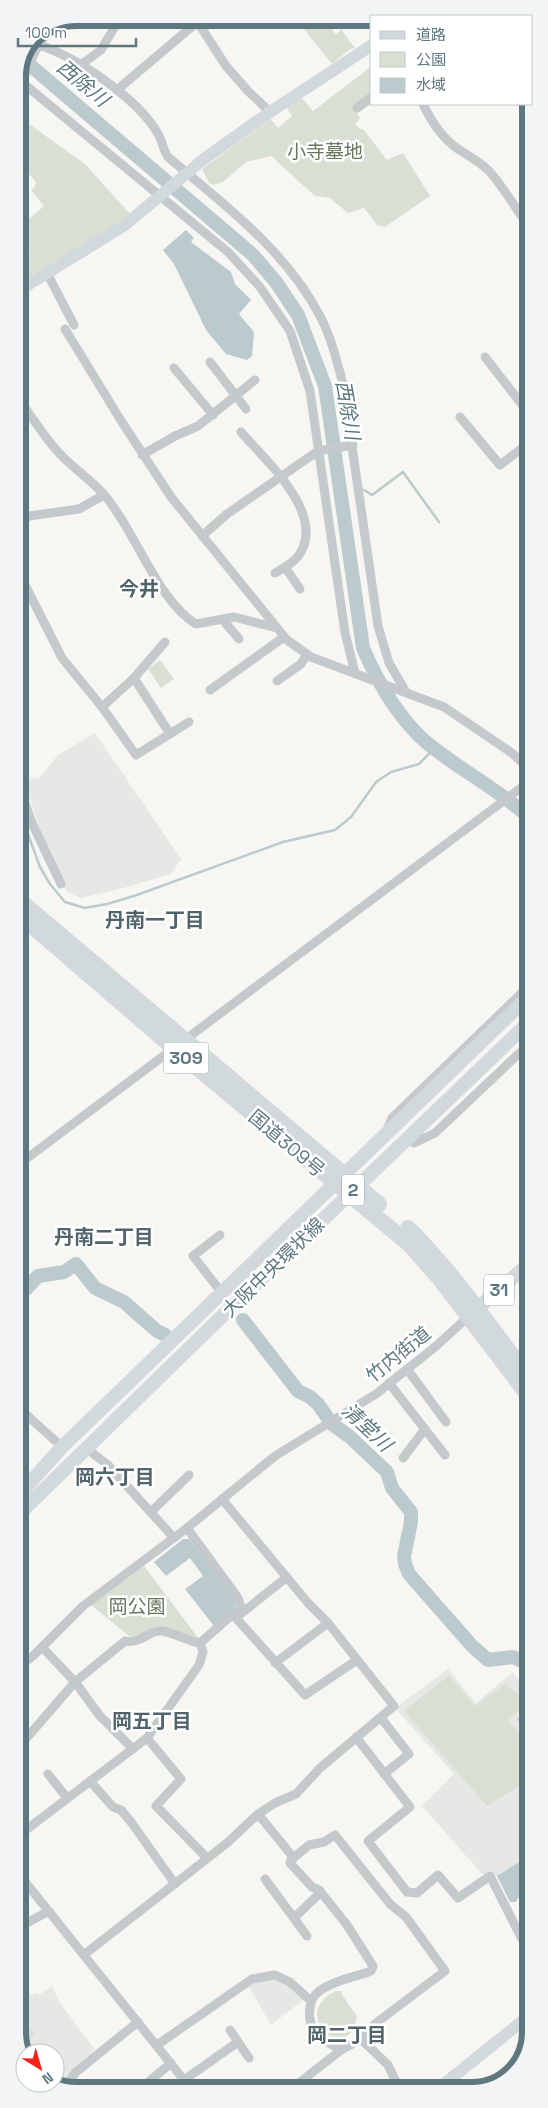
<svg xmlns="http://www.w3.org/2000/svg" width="548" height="2108" viewBox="0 0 548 2108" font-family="'Space Grotesk','Noto Sans JP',sans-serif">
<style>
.built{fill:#e7e8e6}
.green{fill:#d9dfd3}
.water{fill:#bbcbcd}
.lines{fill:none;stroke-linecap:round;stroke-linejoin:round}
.stream{stroke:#bbcbcd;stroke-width:2.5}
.river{stroke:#bbcbcd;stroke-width:14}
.street{stroke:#c4c9cb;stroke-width:9}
.secondary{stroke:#d2d9dc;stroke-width:12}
.primary{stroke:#d2d9dc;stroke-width:14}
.highway{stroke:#d2d9dc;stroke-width:16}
.labels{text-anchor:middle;stroke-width:5;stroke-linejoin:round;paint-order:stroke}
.shield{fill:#fff;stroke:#8fa0a6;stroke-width:1}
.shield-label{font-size:18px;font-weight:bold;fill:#5f7880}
.park-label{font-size:19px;fill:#67785e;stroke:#fff}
.street-label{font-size:19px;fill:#5f7880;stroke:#fff}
.water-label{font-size:20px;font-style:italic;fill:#5a787c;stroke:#fff}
.neighbourhood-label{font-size:20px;font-weight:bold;fill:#51646b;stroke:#fff}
.rim{fill:none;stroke:#5f7880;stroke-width:6}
</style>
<rect width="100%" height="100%" fill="#f7f6f3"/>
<g class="built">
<path d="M95,733L181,859L171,874L120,889L80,898L66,891L38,825L24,780L39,778L58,755Z"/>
<path d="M448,1669L476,1703L513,1672L530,1696V1855L497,1876L482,1874L422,1806L454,1774L395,1708Z"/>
<path d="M19,1977L31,1995L35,1993L39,1995L52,1986L60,2003L95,2050L60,2086L53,2083H55V2053H25V2055L19,2043Z"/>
<path d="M270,1978L291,1985L305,1999L271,2025L248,1985L254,1982Z"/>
</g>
<g class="green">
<path d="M295,18H323L336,35L341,29L355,48L349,50L332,64Z"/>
<path d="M372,66V94L354,108L360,118L355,124L360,129H363L387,160L403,153L430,196L385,227L377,225L364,208L348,213L330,198L315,196L271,156L246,162L223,182L213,185L209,183L202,169L271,119L278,128L292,116L287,108L302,98L313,111Z"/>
<path d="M18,116L85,164L130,214L118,223L18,284V257L20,260L30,251L23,240L29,234L22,225L44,206L31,190L35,187L36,182L18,161Z"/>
<path d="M160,660L174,679L161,688L148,669Z"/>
<path d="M144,1566L199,1639L174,1632L142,1637L129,1636L91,1605Z"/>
<path d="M449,1675L475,1706L505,1684L529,1703L508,1720L530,1747V1779L487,1806L404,1711Z"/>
<path d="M336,1991H342V1995L357,2016C348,2070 287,2013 336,1991Z"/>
<path d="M19,2017L35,2033L21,2047L19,2043Z"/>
</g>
<g class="water">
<path d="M186,230L194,238L191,242L231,272L235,284L251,300L239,314L254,332L252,356L247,360L226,354L206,330L174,264L163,250Z"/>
<path d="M183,1539H189L235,1599V1606L214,1626L185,1589L203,1576L190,1558L166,1576L154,1562Z"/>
<path d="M529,1710L530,1712V1735L517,1719Z"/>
<path d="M530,1855V1884L526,1885L516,1902H510L497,1876Z"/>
<path d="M529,1913H530V1939L523,1930L520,1921Z"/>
</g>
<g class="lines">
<g class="stream">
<path d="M34,36L35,37"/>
<path d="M364,490L372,495L403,472L439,522"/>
<path d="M18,807L40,867L50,884L65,902L85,908L107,904L134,896L283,842L335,830L351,817L376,782L391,772L419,764L435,748"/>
</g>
<g class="river">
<path d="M24,60L253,255L276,282L298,315L325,386L363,648C378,683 397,717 427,743C460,770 498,789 530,818"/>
<path d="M18,1291L26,1289L38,1276L64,1272L76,1264L95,1288L124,1302L157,1331L165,1335"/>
<path d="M243,1320L298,1391L310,1397L318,1404L332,1424L350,1437L387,1472L392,1488L411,1512V1522L404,1556L405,1564L409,1574L472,1646L488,1660L513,1657L530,1665"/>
</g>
<g class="street">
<path d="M195,18L226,66L248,91L270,112"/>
<path d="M73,19L76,24"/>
<path d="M31,43C70,51 141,100 159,136C163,143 163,150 168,157C224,205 285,249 320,316C331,337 337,361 343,384L378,626L389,663L406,692"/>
<path d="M82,64L101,50L117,23L124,18"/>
<path d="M18,79L228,252L260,287L290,331L310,391L345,633L355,673"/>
<path d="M21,83C32,60 36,42 56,25"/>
<path d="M117,90L202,18"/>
<path d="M423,104C431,121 442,138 458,149C469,156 480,162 489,171C503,186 517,211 530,228"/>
<path d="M357,108L372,97"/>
<path d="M47,273L74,325"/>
<path d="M65,329L120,419L171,497L287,640L311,657L444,707L512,753L530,770"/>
<path d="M485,357L530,415"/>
<path d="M210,362L246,409"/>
<path d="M174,368L213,415"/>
<path d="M18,398L28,412"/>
<path d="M460,417L500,465L530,442"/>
<path d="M18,419L28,412C38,426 48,442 61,455C74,469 93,481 106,497C136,533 158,601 196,624L234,617L277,628"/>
<path d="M241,432C265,460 327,514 299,555C294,563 283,568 275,573"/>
<path d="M142,455L175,436L198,426L255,380"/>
<path d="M18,525L29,516L79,509L104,495"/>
<path d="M202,536L227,514L318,451L353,445"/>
<path d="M285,567L300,589"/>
<path d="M18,571L62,658L102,707L136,755L189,722"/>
<path d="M223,620L239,639"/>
<path d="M134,678L170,734"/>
<path d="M277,681L301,664L307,654"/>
<path d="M210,690L284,637"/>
<path d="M102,707L134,678L165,642"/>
<path d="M18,766L23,797L31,821L61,884"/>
<path d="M387,1130L392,1118L530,985"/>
<path d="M414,1143L435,1133L530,1043"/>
<path d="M18,1165L530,781"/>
<path d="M220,1235L193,1256L222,1293"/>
<path d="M407,1369L446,1422"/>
<path d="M389,1383L445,1455"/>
<path d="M18,1407L62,1447"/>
<path d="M91,1452L108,1465L174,1538"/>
<path d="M403,1458L425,1429"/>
<path d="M151,1512L189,1475"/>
<path d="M238,1616L287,1577"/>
<path d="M236,1618L305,1695L357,1660"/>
<path d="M42,1647L75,1682L100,1716L133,1749"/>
<path d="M275,1663L328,1623"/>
<path d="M18,1668L34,1655L83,1606L187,1528L275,1456L376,1394L435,1347L468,1317"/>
<path d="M75,1682L125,1641C142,1644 148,1630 162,1631C175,1633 187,1641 200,1643L241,1607L238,1598L187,1528"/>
<path d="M381,1718L409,1754L384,1774"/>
<path d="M356,1737L410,1807L368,1841L407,1892L417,1893L438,1875L458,1898L490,1876L525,1945L530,1947"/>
<path d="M147,1738L181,1779L156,1806L207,1858"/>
<path d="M18,1748L75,1682"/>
<path d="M48,1774L67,1798"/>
<path d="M90,1781L113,1807L121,1810L131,1822L175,1884"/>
<path d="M258,1814L293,1857"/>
<path d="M18,1836L147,1738L199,1665L203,1652L200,1643"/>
<path d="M18,1873L192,2090"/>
<path d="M265,1879L307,1936"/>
<path d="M294,1918L321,1892"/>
<path d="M19,1927L49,1911"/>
<path d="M85,1954L227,1843L258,1814L275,1803L296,1794L320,1768L394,1706L328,1623L308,1603L222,1499"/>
<path d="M230,2030L249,2058"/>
<path d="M361,2039L388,2065L400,2090"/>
<path d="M157,2045L252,1979L275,1975L290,1982L311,2001"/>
<path d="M184,2080L238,2042"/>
<path d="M64,2088L76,2072L138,2022"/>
<path d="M139,2090L171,2063"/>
<path d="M290,2090L341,2050L361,2039L376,2023L445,1971L406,1917L390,1904L335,1835L324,1842L309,1845L291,1860L290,1863L312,1887L319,1890L347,1925L373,1966L371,1971C355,1977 331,1981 317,1993C313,1996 311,2002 310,2007C306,2030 322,2040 341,2050"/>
</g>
<g class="secondary">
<path d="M18,291L125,225L204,159L270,112L372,45"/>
<path d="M438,2089L530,2015"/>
</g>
<g class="primary">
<path d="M470,1315L530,1263"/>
<path d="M19,1495L62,1447L530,995"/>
<path d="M18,1515L213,1325L530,1021"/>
</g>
<g class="highway">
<path d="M18,899L379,1204"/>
<path d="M18,914L183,1056L409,1244L439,1278L530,1398"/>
<path d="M408,1228C454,1273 491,1328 530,1379"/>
</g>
</g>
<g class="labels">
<g class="shield">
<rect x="163.5" y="1042.5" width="45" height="31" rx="4"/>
<rect x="342" y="1174.5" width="22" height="31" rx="4"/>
<rect x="484" y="1274.5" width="30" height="31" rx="4"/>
</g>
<g class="shield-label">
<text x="186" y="1064">309</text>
<text x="353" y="1196">2</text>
<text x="499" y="1296">31</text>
</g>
<g class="park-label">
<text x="325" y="158">小寺墓地</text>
<text x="137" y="1613">岡公園</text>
</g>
<g class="street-label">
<text transform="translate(287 1143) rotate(40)" y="7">国道309号</text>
<text transform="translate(273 1267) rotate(-44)" y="7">大阪中央環状線</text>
<text transform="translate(398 1354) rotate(-39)" y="7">竹内街道</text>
</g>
<g class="water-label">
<text transform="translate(83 83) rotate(40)" y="7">西除川</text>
<text transform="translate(348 410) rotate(80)" y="7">西除川</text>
<text transform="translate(367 1427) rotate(43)" y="7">清堂川</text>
</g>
<g class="neighbourhood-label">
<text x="139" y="596">今井</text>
<text x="155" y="927">丹南一丁目</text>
<text x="104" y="1244">丹南二丁目</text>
<text x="115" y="1484">岡六丁目</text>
<text x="152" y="1728">岡五丁目</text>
<text x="347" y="2042">岡二丁目</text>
</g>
</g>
<path d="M0 0H548V2108H0ZM76 26H472A50 50 0 0 1 522 76V2032A50 50 0 0 1 472 2082H76A50 50 0 0 1 26 2032V76A50 50 0 0 1 76 26Z" fill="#f2f4f5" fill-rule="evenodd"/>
<path class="rim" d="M76 26H472A50 50 0 0 1 522 76V2032A50 50 0 0 1 472 2082H76A50 50 0 0 1 26 2032V76A50 50 0 0 1 76 26Z"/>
<rect x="370" y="15" width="162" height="90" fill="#ffffff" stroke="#bfc9cc"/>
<rect x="380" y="31" width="25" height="8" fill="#d2d9dc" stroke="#bfc9cc"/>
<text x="416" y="40" font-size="15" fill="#5f7880">道路</text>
<rect x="380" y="52" width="25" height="15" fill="#d9dfd3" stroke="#bfc9cc"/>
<text x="416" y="65" font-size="15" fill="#5f7880">公園</text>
<rect x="380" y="78" width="25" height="15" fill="#bbcbcd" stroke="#bfc9cc"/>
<text x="416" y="90" font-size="15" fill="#5f7880">水域</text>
<g transform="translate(40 2068) rotate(143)"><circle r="24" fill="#ffffff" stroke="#bfc9cc"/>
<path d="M0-4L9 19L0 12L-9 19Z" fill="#f22317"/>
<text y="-8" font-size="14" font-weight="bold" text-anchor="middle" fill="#5f7880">N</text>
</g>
<path d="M18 38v8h118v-8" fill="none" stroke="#5f7880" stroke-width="2.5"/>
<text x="25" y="38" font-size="15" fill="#5f7880" stroke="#ffffff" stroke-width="4" paint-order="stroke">100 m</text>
</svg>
